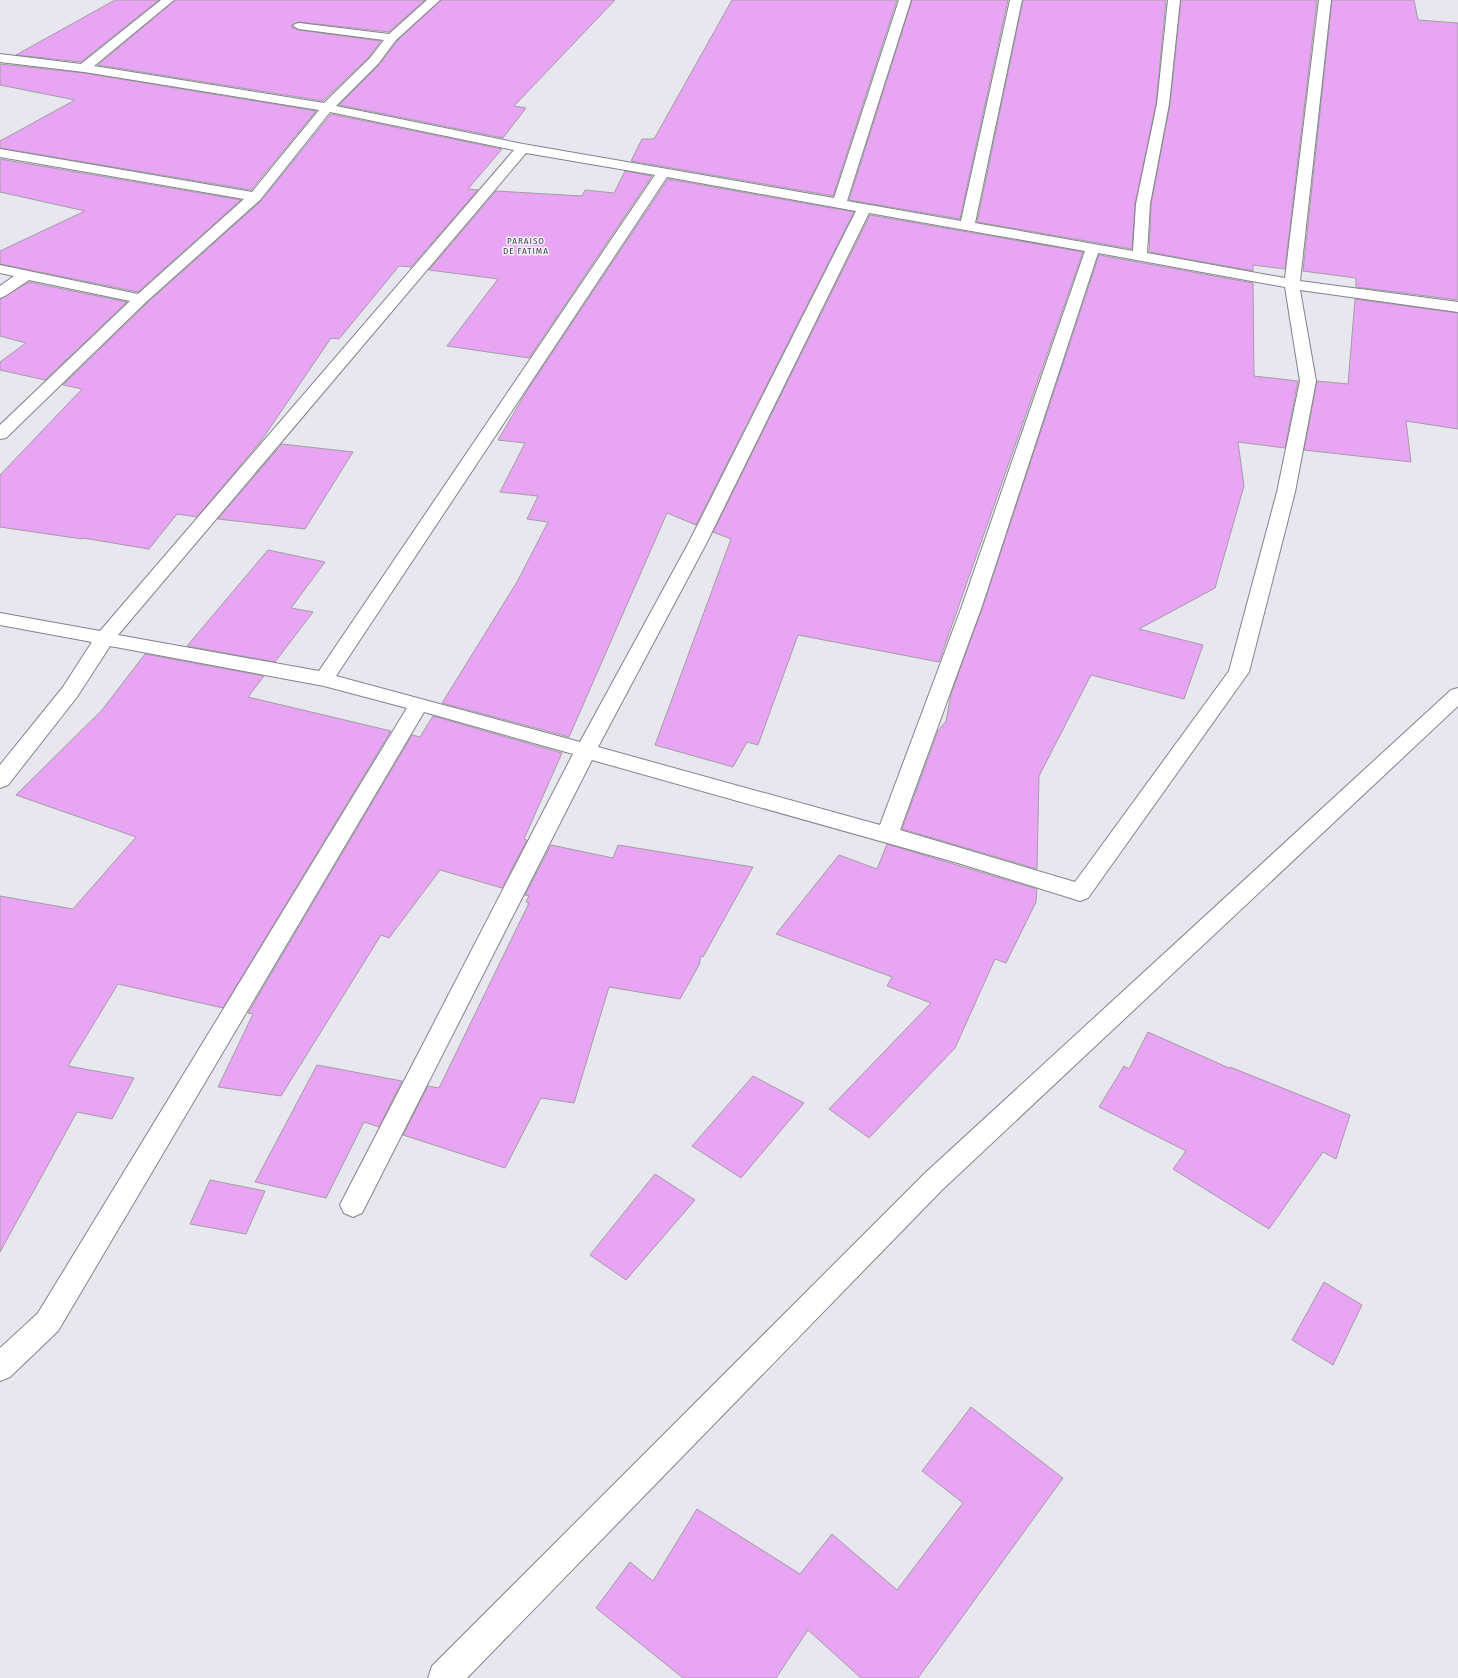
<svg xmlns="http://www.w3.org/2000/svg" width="1458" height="1678" viewBox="0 0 1458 1678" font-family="'Fira Sans Condensed',sans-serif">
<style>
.building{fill:#e7a5f4;stroke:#a39da4}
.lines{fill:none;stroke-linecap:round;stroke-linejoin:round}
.minor-casing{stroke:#84838b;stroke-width:2}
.minor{fill:#fff;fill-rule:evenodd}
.labels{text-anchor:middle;stroke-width:3;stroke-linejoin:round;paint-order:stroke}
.far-neighbourhood-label{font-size:9px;letter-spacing:1px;fill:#43434a;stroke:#f5f4fd}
</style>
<rect width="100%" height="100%" fill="#e8e7f0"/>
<g class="building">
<path d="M115,0H159L81,62L16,55Z"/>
<path d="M175,0H425L389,32L299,22L292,25V27L299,30L381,41L369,57L323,101L98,65Z"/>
<path d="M441,0H615L514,106L526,108L503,138L339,105L379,65L397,41Z"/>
<path d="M732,0H897L833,196L631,161L642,139H654Z"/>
<path d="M912,0H1008L960,219L849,200Z"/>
<path d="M1023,0H1166L1156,104L1135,204L1132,249L977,222Z"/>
<path d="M1181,0H1317L1285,269L1253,265V271L1149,252L1151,204L1170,104Z"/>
<path d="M1332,0H1414L1418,20L1458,23V300L1356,287V278L1303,271Z"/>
<path d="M0,64L84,73L316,111L251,190L0,148V141L75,100L0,85Z"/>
<path d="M331,114L502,149L468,189L478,190L411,267L399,266L339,339L331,338L261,441L197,517L177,514L149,549L83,538L82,539L0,527V475L82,389L63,385L147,303L261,201Z"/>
<path d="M0,159L241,200L138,292L0,264V251L85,211L0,192Z"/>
<path d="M625,171L652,176L529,358L447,346L498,279L429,270L496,191L582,196L585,190L614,193Z"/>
<path d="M668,179L854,212L696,525L667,513L569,737L442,703L517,582L548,522L527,519L538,496L500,492L525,443L498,440L528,389Z"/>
<path d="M870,215L1083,252L939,662L798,635L758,745L747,742L733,767L655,745L731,539L713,532Z"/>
<path d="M1099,255L1253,283L1254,376L1298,381L1285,448L1238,442L1244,486L1215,588L1139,629L1203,645L1184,699L1091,675L1039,776L1037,869L902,829L938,731L946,721L951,694L983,606Z"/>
<path d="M29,282L127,302L45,380L0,370V362L26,343L0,336V299Z"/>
<path d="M1355,299L1458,313V429L1406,421L1411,462L1304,450L1317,381L1348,384Z"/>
<path d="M282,444L353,452L305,529L218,519Z"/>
<path d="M268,550L325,562L291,608L313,612L275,662L187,646Z"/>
<path d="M145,654L264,676L248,697L391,731L223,1008L118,984L68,1066L134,1078L112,1119L77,1112L0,1252V896L73,909L136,837L16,795L102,710Z"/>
<path d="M433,716L562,753L524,839L527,840L502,888L440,870L389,938L381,935L281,1096L218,1087L253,1014L248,1013L412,735L420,737Z"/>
<path d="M887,844L1037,889L1036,902L1006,963L995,959L955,1048L869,1138L829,1109L931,1003L887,986L892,977L776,934L839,855L877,869Z"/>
<path d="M551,845L613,858L618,845L753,867L703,957L701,956L699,965L680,999L609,987L574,1103L541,1098L505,1168L403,1135L428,1086L439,1088L529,903L526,902L529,896L525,895Z"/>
<path d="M1148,1032L1229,1068L1230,1067L1350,1115L1336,1159L1323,1152L1269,1229L1173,1169L1186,1151L1099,1107L1124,1066L1129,1069Z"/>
<path d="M317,1065L402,1081L379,1127L364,1122L326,1198L255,1182Z"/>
<path d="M753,1076L804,1103L741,1178L692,1146Z"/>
<path d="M655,1174L695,1200L626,1280L590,1255Z"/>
<path d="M210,1180L265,1191L246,1234L190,1224Z"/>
<path d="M1324,1282L1362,1305L1333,1365L1292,1340Z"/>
<path d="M971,1407L1063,1478L918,1678H861L808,1630L776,1678H683L596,1608L630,1562L653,1581L697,1509L800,1574L832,1534L897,1590L963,1503L922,1471Z"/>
</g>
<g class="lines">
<g class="minor-casing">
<g id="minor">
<path d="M161,0H174L94,66L324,103L370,58L384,40L299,29L293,26L295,24L299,23L389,34L427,0H440L396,40L378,64L336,106L523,144L834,198L899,0H911L847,201L961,221L1010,0H1022L975,223L1133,251L1136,204L1157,104L1168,0H1180L1169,104L1150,204L1147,253L1285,278L1319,0H1331L1300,281L1458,302V312L1300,290L1316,381L1295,492L1249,672L1088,898L1080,901L958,863L592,760L362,1213L353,1217L344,1213L340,1205L344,1197L573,754L424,712L58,1331L10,1377L0,1381V1348L38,1313L407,708L324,686L110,646L77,697L8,785L0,788V765L63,687L92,642L0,625V613L100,631L514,150L330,112L260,200L146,302L6,438L0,439V425L130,301L29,280L5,296L0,298V286L14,276L0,273V265L138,294L244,199L0,157V149L252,192L319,110L84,72L0,62V54L81,64ZM526,153L655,175L319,671L118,635ZM667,177L856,211L688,544L580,742L336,676ZM869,213L1085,251L962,606L880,825L598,747L706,544ZM1098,253L1285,287L1300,381L1277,492L1229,671L1075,882L900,830L982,606Z"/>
<path d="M1458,688V706L942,1190L467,1678H428L432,1666L924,1174L1451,690Z"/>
</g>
</g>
<use href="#minor" class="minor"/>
</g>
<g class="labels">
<g class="far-neighbourhood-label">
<text x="526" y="244">PARAISO<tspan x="526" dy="10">DE FATIMA</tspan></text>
</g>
</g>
</svg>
